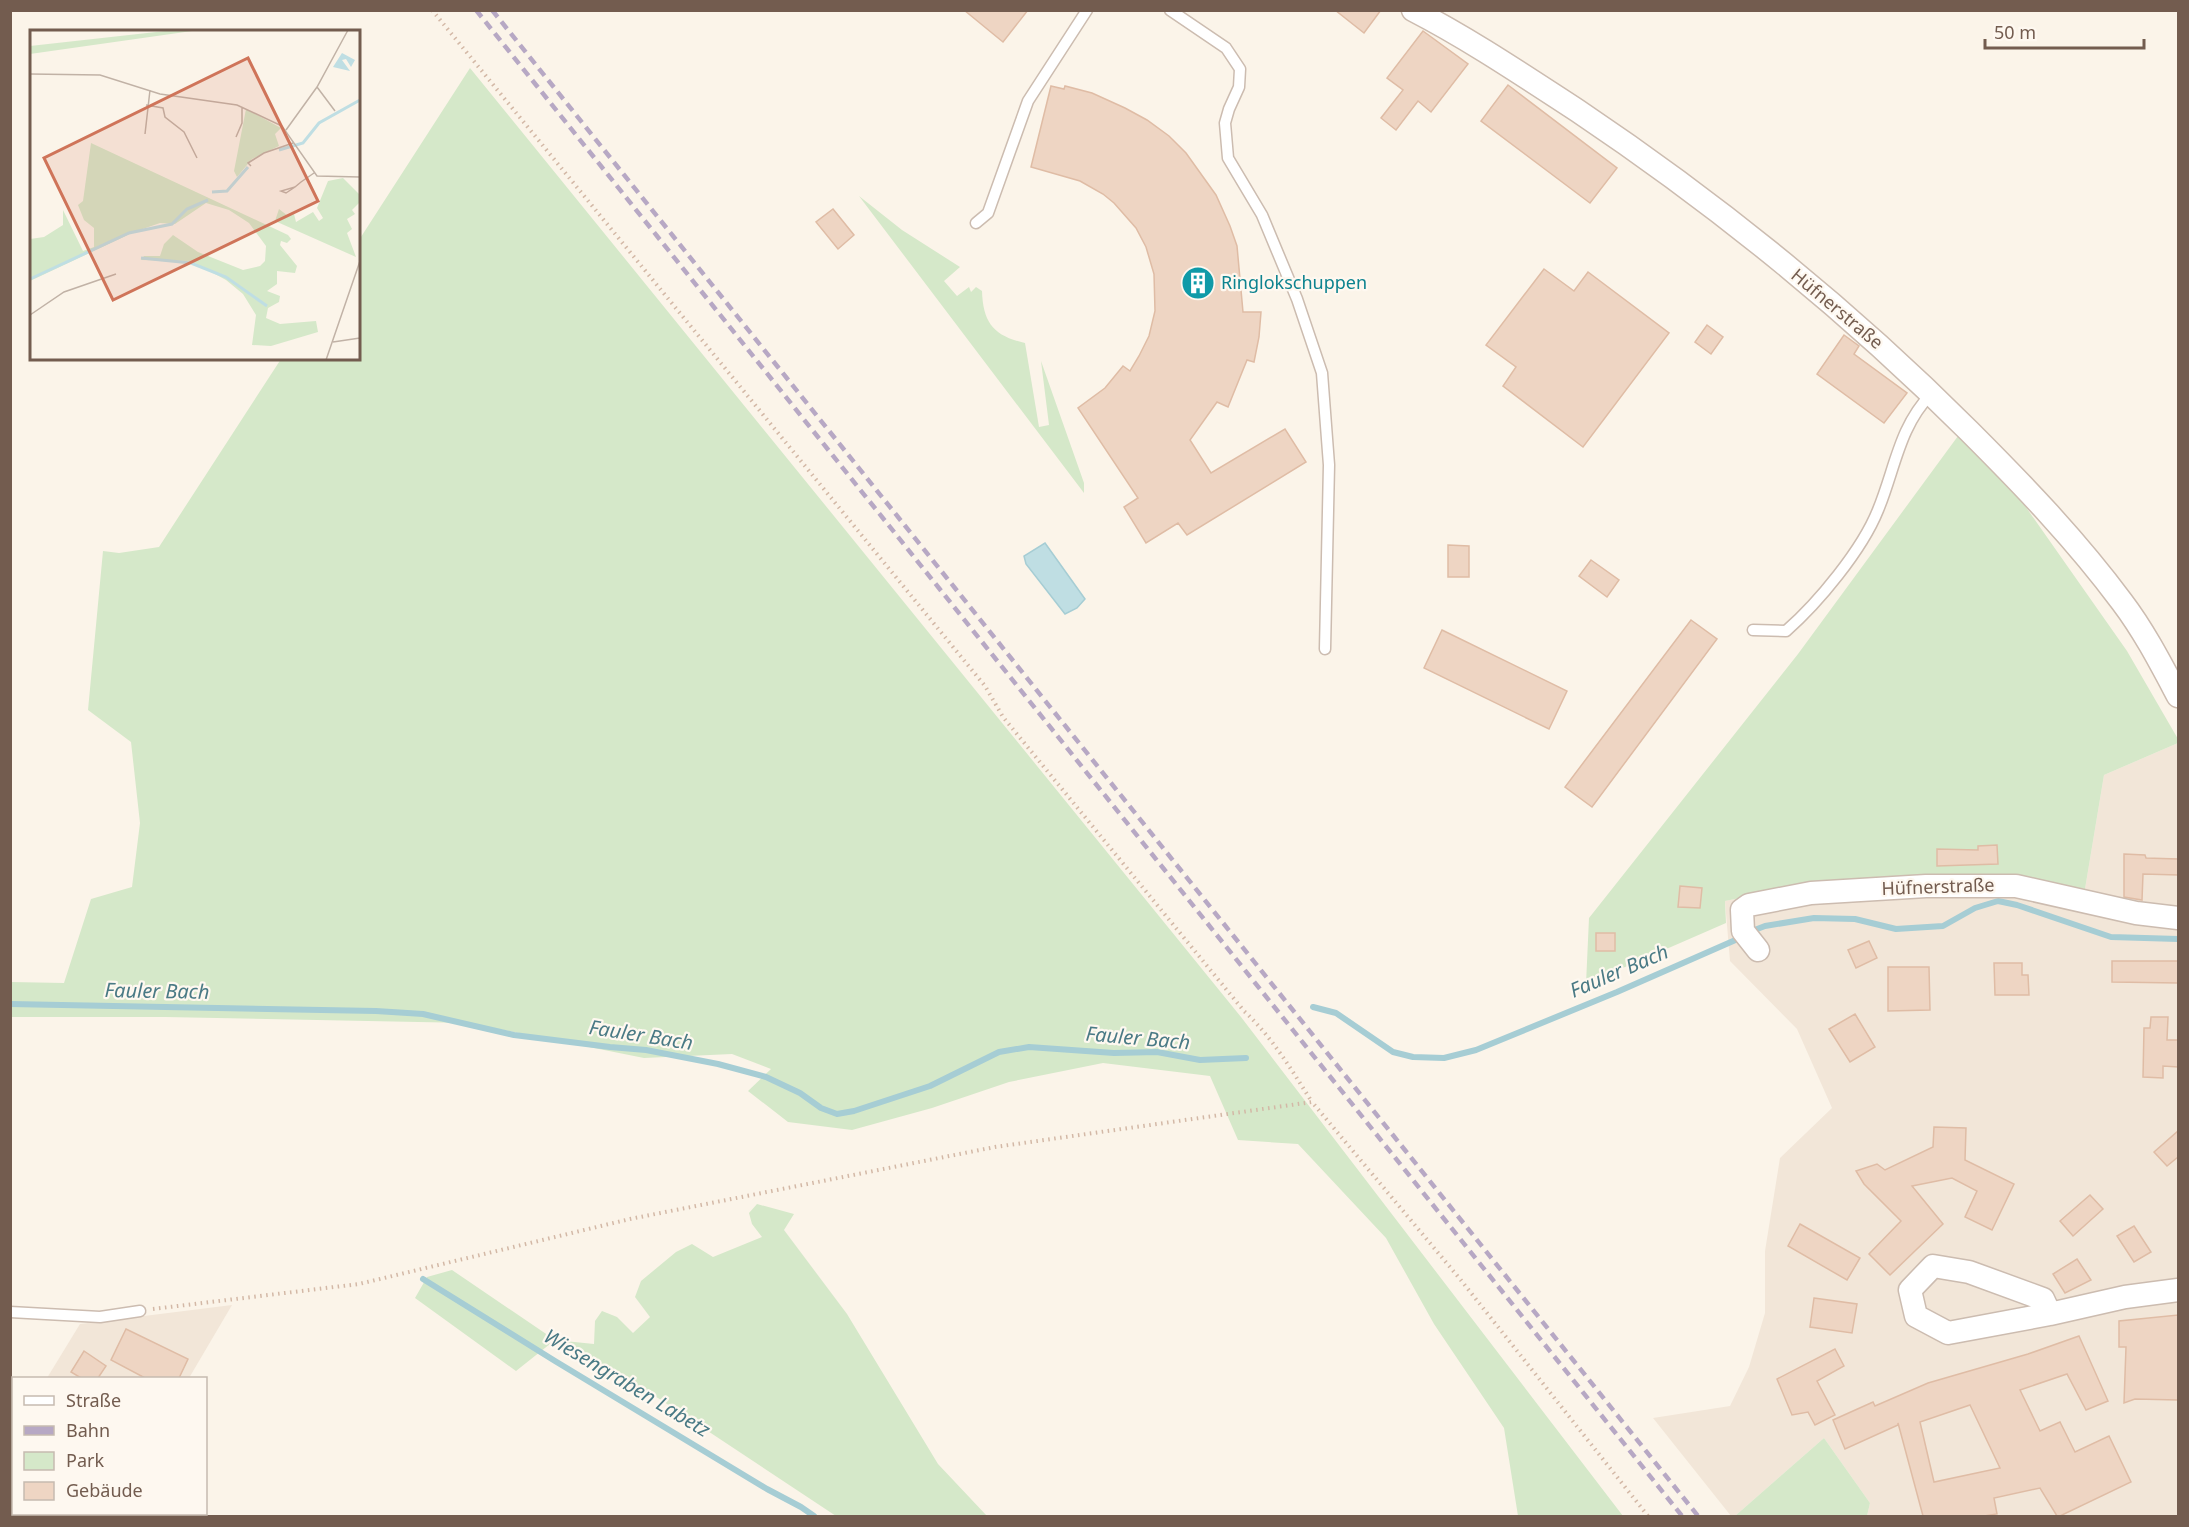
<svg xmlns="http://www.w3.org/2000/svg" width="2189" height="1527" viewBox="0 0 2189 1527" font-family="'Noto Sans',sans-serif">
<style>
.residential{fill:#f2e6d8}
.green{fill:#d5e8c9}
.water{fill:#bfdee3;stroke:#a6cdd4;stroke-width:1.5}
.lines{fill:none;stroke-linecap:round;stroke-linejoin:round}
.stream{stroke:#a6cdd4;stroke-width:6}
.building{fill:#eed5c3;stroke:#dfbca5;stroke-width:1.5;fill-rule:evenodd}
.lane-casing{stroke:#ccbcb0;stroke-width:13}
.street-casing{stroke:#ccbcb0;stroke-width:25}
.path{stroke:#d3b8a6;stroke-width:4;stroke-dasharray:1.5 4.5;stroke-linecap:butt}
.lane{stroke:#fff;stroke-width:10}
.street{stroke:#fff;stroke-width:22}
.rail{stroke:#b7a8c4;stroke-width:4.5;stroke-dasharray:9 6;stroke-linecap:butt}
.labels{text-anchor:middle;stroke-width:4.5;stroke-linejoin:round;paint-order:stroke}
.culture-label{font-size:18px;fill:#0d838f;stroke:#fef8f0;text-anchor:start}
.street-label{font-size:18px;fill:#735c4f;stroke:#fef8f0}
.water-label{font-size:20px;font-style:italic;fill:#4a7a85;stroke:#fef8f0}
.inset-river{fill:none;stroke:#bfdee3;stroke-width:3}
.inset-road{fill:none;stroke:#c1b2a6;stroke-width:1.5}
.view{fill:#cf7459;fill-opacity:0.15;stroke:#cf7459;stroke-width:3}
.inset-edge{fill:none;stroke:#735c4f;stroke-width:3}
</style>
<rect width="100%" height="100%" fill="#fbf4e9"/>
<g class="residential">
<path d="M2178,743V1516H1867L1870,1503L1824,1438L1735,1516H1731L1653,1418L1730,1406L1749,1367L1765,1313V1251L1780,1158L1832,1108L1797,1029L1730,961L1725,901L1800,886L2018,877L2085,889L2104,775Z"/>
<path d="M232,1305L189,1378H47L80,1324Z"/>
</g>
<g class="green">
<path d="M470,68L1241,1017L1623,1516H1518L1504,1428L1434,1324L1386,1238L1298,1144L1238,1140L1210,1076L1103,1063L1009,1082L932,1108L852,1130L788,1122L748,1091L771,1069L732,1054L644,1058L469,1023L165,1017H11V982L64,983L91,899L132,887L140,823L131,742L88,710L103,551L119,553L159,547L281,359L358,358L359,240Z"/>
<path d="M859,196L902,230L960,267L944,281L957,296L969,287L971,292L976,287L982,291C983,323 994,336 1025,343L1039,427L1049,425L1041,361L1084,483V493Z"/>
<path d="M1958,436L2023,503L2127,651L2178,739V743L2104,775L2085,889L2018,877L1800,886L1725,901L1726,923L1586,984L1589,918L1798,654Z"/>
<path d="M757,1204L794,1214L784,1230L847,1314L938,1464L987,1516H836L658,1398L555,1340L516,1371L415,1298L427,1277L452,1270L555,1340L594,1344L595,1321L602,1311L617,1317L633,1333L650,1317L635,1297L641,1281L676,1252L692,1244L713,1257L762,1237L752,1224L749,1213Z"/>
<path d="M1824,1438L1870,1503L1867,1516H1735Z"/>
</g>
<path class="water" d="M1045,543L1085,599L1077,608L1065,614L1026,564L1024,556Z"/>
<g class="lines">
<g class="stream">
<path d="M1752,931L1765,926L1814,918L1855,919L1896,929L1943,926L1975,908L1998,901L2017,905L2111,937L2178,939"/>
<path d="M10,1004L376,1011L423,1014L514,1035L610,1047L646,1050L718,1064L766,1077L800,1093L821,1108L837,1114L854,1111L930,1086L999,1052L1029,1047L1114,1053L1157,1052L1200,1060L1246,1058"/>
<path d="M1313,1007L1336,1013L1393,1052L1413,1057L1444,1058L1476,1050L1617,992L1740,938"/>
<path d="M423,1279L555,1361L767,1489L801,1507L814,1516"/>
</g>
</g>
<g class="building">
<path d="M964,10H1028L1003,42Z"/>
<path d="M1335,10H1381L1364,33Z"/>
<path d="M1423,31L1468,64L1431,112L1418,101L1396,130L1381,118L1403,90L1387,78Z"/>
<path d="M1508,85L1617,168L1590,203L1481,121Z"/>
<path d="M1051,86L1064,89L1065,86L1092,93L1125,108L1147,120L1169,136L1186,153L1216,195L1230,226L1237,246L1243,312H1261L1259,337L1254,362L1247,360L1228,407L1217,402L1190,440L1211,473L1285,429L1306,462L1187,535L1178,523L1146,543L1124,507L1138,498L1078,408L1105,388L1123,366L1130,371L1139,356L1149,336L1155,311L1154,274L1146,247L1136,228L1114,203L1103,194L1080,181L1031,167Z"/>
<path d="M833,209L854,235L838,249L816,222Z"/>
<path d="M1544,269L1574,291L1588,272L1669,333L1583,447L1503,386L1516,367L1486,345Z"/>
<path d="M1707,325L1723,337L1711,354L1695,342Z"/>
<path d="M1844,335L1859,346L1854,354L1907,393L1884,423L1817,374Z"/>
<path d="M1448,545L1469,546V577H1448Z"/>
<path d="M1591,560L1619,580L1607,597L1579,576Z"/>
<path d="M1691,620L1717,639L1592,807L1565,787Z"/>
<path d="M1442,630L1567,691L1549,729L1424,668Z"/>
<path d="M1997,845L1998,864L1937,866V849L1978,850V846Z"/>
<path d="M2124,854L2145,855L2146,858L2178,859V875L2143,874L2142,900L2124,897Z"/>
<path d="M1680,886L1702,888L1700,908L1678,907Z"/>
<rect x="1596" y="933" width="19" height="18"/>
<path d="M1869,941L1877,958L1856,968L1848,950Z"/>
<path d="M2112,961H2178V983L2112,982Z"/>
<path d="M1994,963H2022V975H2028L2029,995H1995Z"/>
<path d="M1888,967H1929L1930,1010L1888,1011Z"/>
<path d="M1855,1014L1875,1047L1850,1062L1829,1029Z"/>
<path d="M2151,1017H2168L2167,1040H2178V1067L2163,1066V1078L2143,1077L2144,1028H2150Z"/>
<path d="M1934,1127L1966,1128L1965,1160L2014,1184L1992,1230L1965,1217L1977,1191L1952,1178L1912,1186L1943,1224L1890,1275L1869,1254L1901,1221L1864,1184L1856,1171L1877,1164L1885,1170L1933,1147Z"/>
<path d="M2178,1131V1157L2167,1166L2154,1152Z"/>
<path d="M2090,1195L2103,1209L2073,1236L2060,1221Z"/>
<path d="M1800,1224L1860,1258L1847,1280L1788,1246Z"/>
<path d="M2134,1226L2151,1252L2134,1262L2117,1236Z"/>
<path d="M2077,1259L2091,1280L2065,1293L2053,1274Z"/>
<path d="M1814,1298L1857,1304L1852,1333L1810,1327Z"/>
<path d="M2178,1315V1400L2135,1399L2124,1403L2126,1347H2119V1321Z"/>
<path d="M126,1329L188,1359L179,1378H145L111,1360Z"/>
<path d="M2079,1336L2108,1401L2086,1410L2067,1374L2020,1390L2040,1431L2060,1422L2075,1452L2109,1436L2131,1482L2060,1516H2057L2040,1488L1994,1498L1997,1514L1984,1516H1923L1898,1423V1425L1845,1449L1833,1420L1873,1402L1875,1406L1928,1383L2028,1354ZM1970,1405L2000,1468L1934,1482L1920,1422Z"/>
<path d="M1835,1349L1844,1366L1817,1381L1835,1415L1815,1425L1808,1412L1792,1415L1777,1379Z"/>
<path d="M84,1351L106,1366L98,1378H81L71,1372Z"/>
</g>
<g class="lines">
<g class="lane-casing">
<g id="lane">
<path d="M1170,10L1226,48L1240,69L1239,87L1229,109L1225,123L1228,158L1262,215L1297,299L1322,373L1329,465L1325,649"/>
<path d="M976,223L988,213L1028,101L1087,10"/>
<path d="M1753,630L1786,631C1818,603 1862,550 1878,510C1895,469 1899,427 1931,394"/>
<path d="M10,1312L100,1317L140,1311"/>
</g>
</g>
<g class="street-casing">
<g id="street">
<path d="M1413,10C1471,40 1524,76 1578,111C1718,205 1849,311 1969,431C2023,485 2076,540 2122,602C2144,631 2161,664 2178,696"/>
<path d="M1758,950L1743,931L1742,910L1749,905L1811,893L1926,886H2016L2136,913L2178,918"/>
<path d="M2050,1314L2043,1299L1969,1272L1933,1266L1910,1290L1916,1316L1948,1333L2050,1314L2125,1297L2178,1290"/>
</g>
</g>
<g class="path">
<path d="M432,10L985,686L1003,717L1244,1011C1272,1037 1291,1069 1312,1102"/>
<path d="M153,1309L359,1284L630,1219L995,1147L1312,1102L1460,1279L1648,1516"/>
</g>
<use href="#lane" class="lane"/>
<use href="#street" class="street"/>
<g class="rail">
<path d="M476,10L1682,1516"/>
<path d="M492,10L1698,1516"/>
</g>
</g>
<defs>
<g id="building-disc" transform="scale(1.725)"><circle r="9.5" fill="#0f9aa8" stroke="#fef8f0"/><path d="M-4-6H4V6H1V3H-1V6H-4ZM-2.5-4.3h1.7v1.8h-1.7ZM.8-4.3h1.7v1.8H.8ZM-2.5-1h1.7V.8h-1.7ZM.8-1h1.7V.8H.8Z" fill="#fff"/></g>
</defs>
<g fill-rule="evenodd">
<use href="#building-disc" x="1198" y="283"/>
</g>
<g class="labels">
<g class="culture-label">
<text x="1221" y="289">Ringlokschuppen</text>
</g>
<g class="street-label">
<text transform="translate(1837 309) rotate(40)" y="6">Hüfnerstraße</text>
<text transform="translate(1938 887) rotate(-2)" y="6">Hüfnerstraße</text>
</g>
<g class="water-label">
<text transform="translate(1619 971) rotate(-23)" y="7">Fauler Bach</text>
<text transform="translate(157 991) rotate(1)" y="7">Fauler Bach</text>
<text transform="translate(641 1035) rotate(9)" y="7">Fauler Bach</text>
<text transform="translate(1138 1038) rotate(5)" y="7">Fauler Bach</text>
<text transform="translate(627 1383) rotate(31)" y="7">Wiesengraben Labetz</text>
</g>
</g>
<g transform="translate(30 30)">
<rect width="330" height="330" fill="#fbf4e9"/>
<path d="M144,0H169L0,24V16ZM216,79L251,98L245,104L249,116L222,129L207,147L204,141ZM61,113L258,205L261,209L257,213L251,211L250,215L267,236L265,243L247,241V254L237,261L250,266L249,272L238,278L236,288L250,294L286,291L288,302L241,316L222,315L226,285L213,264L196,250L161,231L111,230L114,226H130L134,214L143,205L168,222L213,240L230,236L235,231L236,216L219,193L199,180L176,173L145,194L130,193L104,202L0,251V209L14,207L33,195V180L53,221L64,217V198L54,190L48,175L53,171ZM313,148L330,165V172L322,180L325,184L317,189L322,199L317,203L326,227L245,191L249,179L258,186L264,184L266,192L283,182L289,191L293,188L287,178L298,151Z" fill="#d5e8c9"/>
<path d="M312,23L325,30L321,37L316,29L312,30L320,41L303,37Z" fill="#bfdee3"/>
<path class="inset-river" d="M249,120L273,113L289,93L330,70M182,162L197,161L218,137M111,228L161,233L196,247L237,276M0,249L99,203L142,194L157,179L178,170"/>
<path class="inset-road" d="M0,44L70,45L130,64L207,75L252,96L287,146L330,147M287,57L305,81M116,75L133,78L135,87L154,102L167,128M256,100L287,57L318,0M115,104L120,60M206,107L212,93V77M221,136L218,133L234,123L263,113M265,157L251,161L256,163L265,157L271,152L284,143M0,285L34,262L86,244M303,312L330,308M296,330L330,231"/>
<path class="view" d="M218,28L288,171L83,270L14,128Z"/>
<rect width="330" height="330" class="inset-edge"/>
</g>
<rect width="2189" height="1527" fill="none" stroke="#735c4f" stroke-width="24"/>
<rect x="12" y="1377" width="195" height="138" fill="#fef8f0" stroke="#c6bab0" stroke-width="1.5"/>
<rect x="24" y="1396" width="30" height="9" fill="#ffffff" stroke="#c6bab0" stroke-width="1.5"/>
<text x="66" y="1407" font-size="18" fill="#735c4f">Straße</text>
<rect x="24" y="1426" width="30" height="9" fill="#b7a8c4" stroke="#c6bab0" stroke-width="1.5"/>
<text x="66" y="1437" font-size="18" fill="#735c4f">Bahn</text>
<rect x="24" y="1452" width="30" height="18" fill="#d5e8c9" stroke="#c6bab0" stroke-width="1.5"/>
<text x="66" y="1467" font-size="18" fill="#735c4f">Park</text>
<rect x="24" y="1482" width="30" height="18" fill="#eed5c3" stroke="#c6bab0" stroke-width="1.5"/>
<text x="66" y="1497" font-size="18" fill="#735c4f">Gebäude</text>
<path d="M1985 39v9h159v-9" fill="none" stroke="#735c4f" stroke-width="3"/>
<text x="1994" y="39" font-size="18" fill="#735c4f" stroke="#fef8f0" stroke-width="4.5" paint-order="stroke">50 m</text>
</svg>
